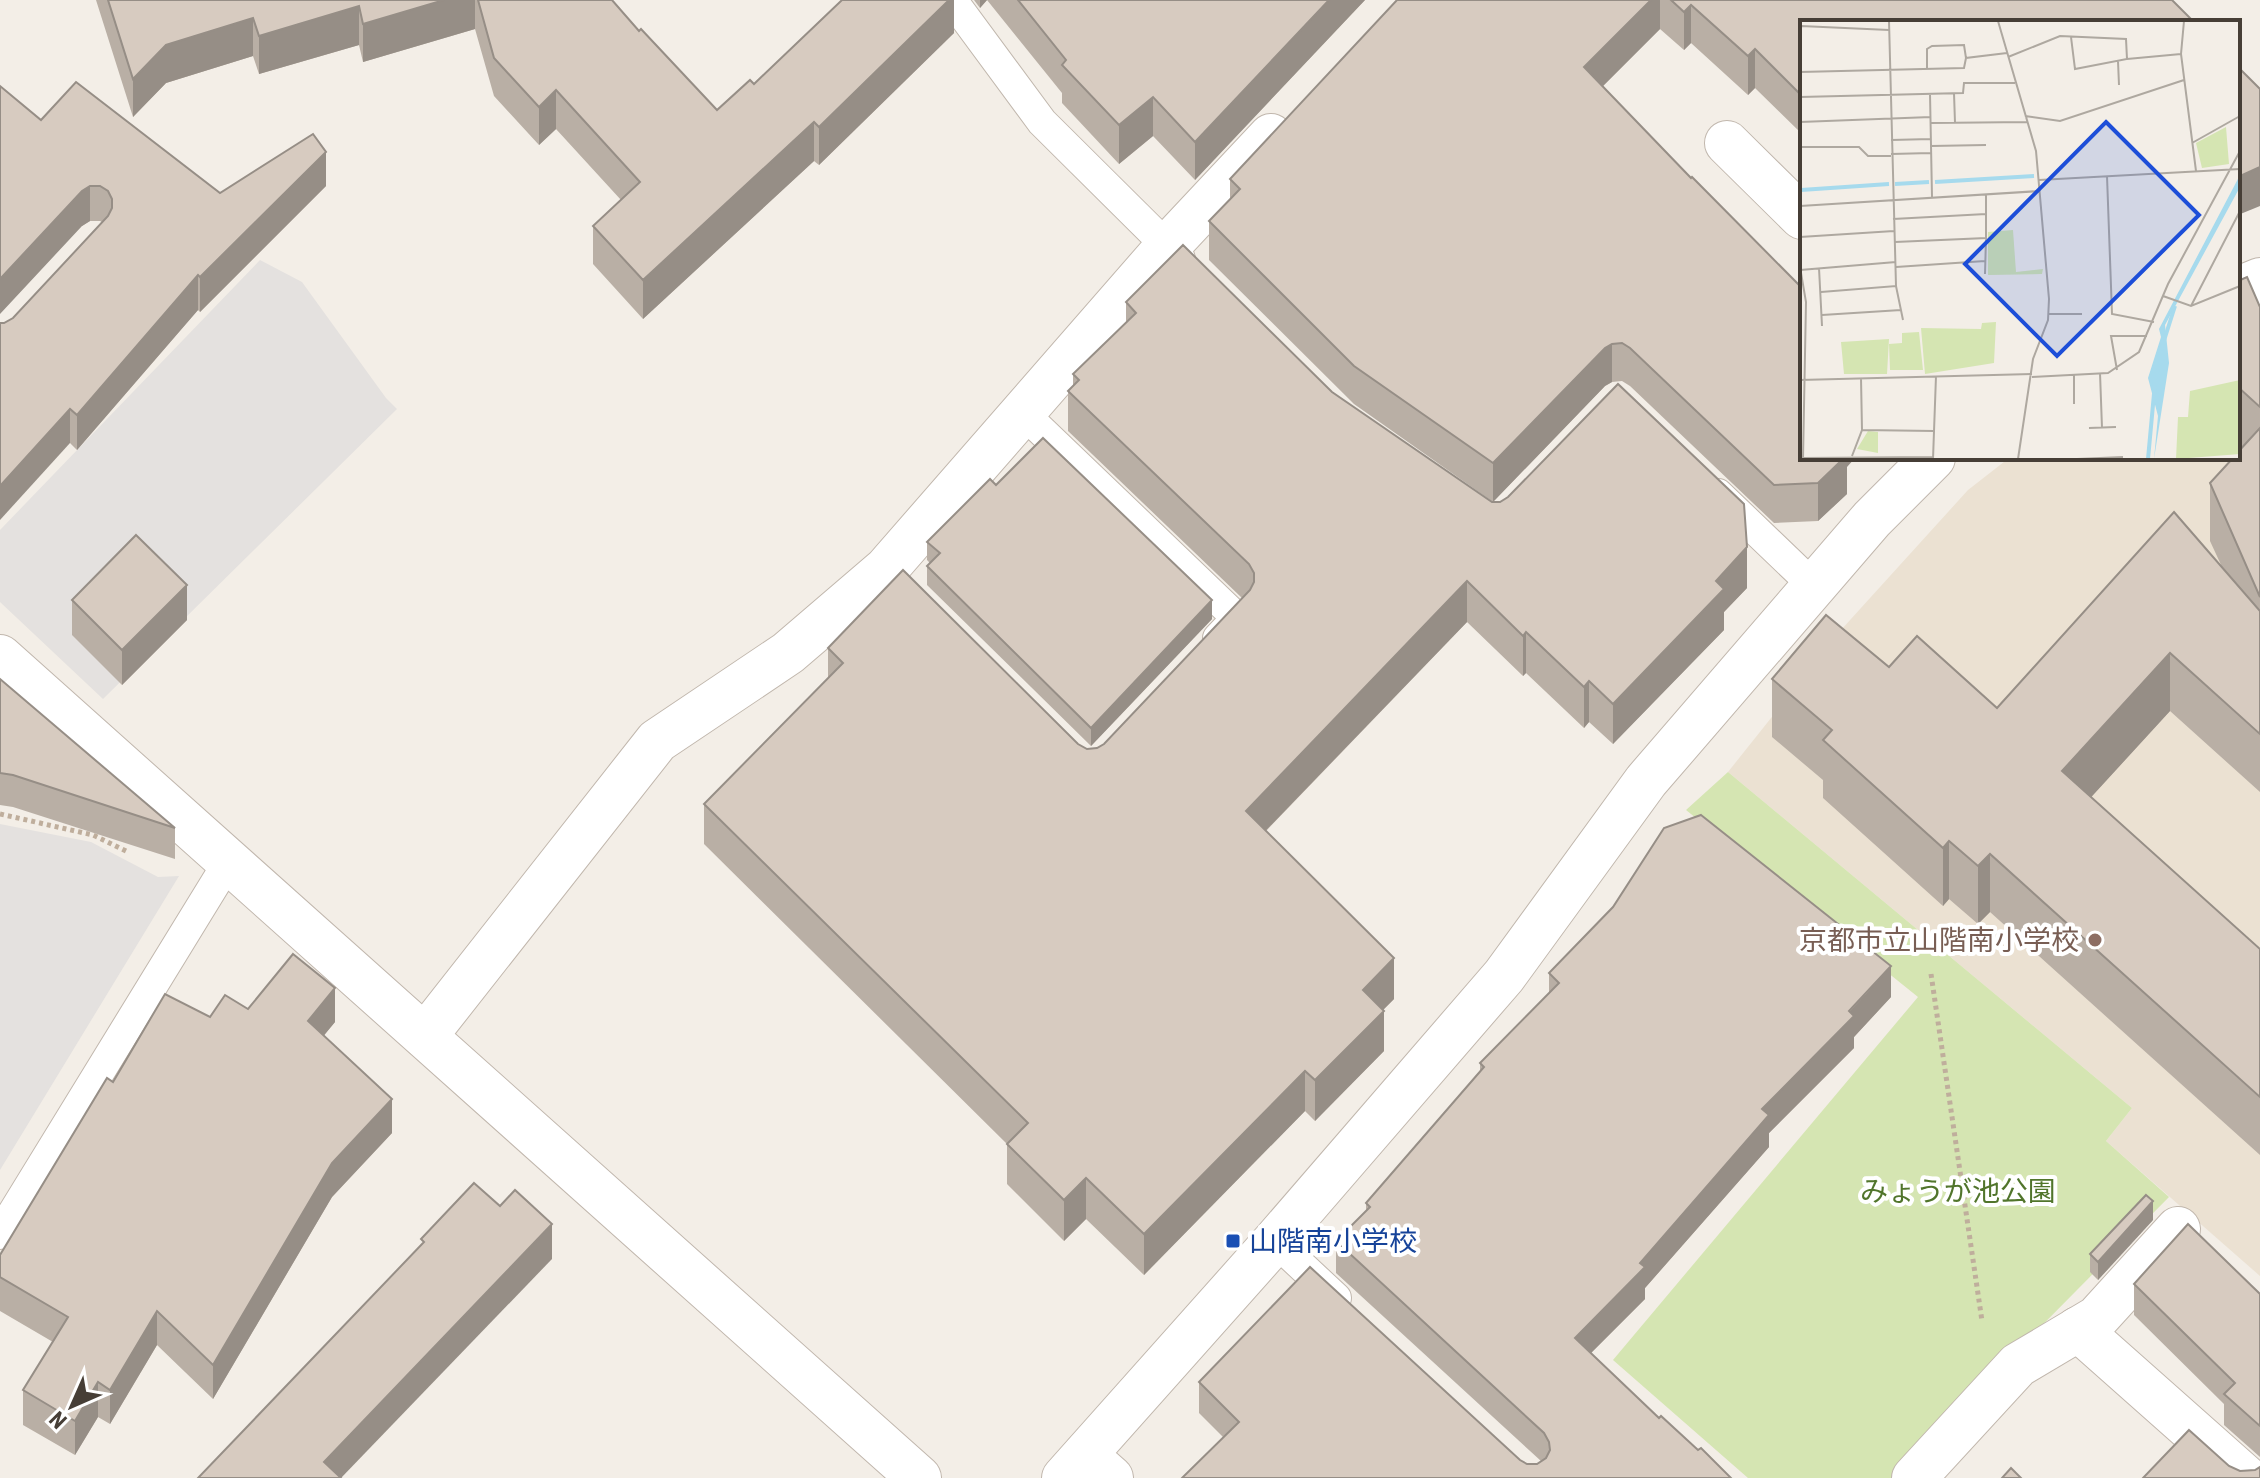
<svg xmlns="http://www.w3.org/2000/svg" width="2260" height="1478" viewBox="0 0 2260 1478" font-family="'Roboto Condensed','Noto Sans JP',sans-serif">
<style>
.education{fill:#ebe1d2}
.park{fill:#d5e5b2}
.parking{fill:#e4e1df}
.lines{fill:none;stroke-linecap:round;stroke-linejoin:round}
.service-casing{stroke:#c1b7ad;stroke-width:32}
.minor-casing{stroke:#c1b7ad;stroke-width:46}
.tertiary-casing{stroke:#c1b7ad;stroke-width:46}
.path{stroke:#bfae9c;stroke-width:5;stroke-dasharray:4 4;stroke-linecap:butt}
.service{stroke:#fff;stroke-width:30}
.minor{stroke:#fff;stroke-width:44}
.tertiary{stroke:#fff;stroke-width:44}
.wall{fill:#b9afa5}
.shaded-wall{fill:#968e86}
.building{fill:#d7cbc0;stroke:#968e86;stroke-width:2}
.education-dot{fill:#8d6e63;stroke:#fff;stroke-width:3}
.transit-dot{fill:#1a4fb4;stroke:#fff;stroke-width:3}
.labels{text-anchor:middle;stroke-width:8;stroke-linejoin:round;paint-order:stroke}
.education-label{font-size:28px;fill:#785e54;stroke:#fff;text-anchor:end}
.park-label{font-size:28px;fill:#51752c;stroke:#fff}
.transit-label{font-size:28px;fill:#164399;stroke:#fff;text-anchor:start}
.inset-river{fill:none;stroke:#a6daed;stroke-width:4}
.inset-road{fill:none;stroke:#aea8a0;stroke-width:2}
.view{fill:#1d4ed8;fill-opacity:0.15;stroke:#1d4ed8;stroke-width:4}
.inset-edge{fill:none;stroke:#463e36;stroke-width:4}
</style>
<rect width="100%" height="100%" fill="#f3eee7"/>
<path class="education" d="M2260,315V1276L2106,1141L2132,1108L1728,772L1841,630L1968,490L2009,458H2238V324Z"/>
<path class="park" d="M1728,772L2132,1108L2106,1141L2169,1197L1891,1478H1748L1613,1360L1918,997L1686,810Z"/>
<g class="parking">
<path d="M260,260L302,282L386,398L397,409L103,699L0,602V530Z"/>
<path d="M0,824L91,842L158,877L179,876L0,1170Z"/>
</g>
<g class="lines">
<g class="service-casing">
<g id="service">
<path d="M952,0L1042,122L1180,259"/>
<path d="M1023,413L1237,618L1218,638"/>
<path d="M1718,494L1815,587"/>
<path d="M0,1234L229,861"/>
<path d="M1275,1241L1336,1298"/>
</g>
</g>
<g class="minor-casing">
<g id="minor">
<path d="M1727,143L1802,217"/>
<path d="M0,657L919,1478"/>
<path d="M425,1036L657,741L788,653L886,569L1166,248L1271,136"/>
<path d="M2078,1329L2246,1478"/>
<path d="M1085,1455L1111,1478"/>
<path d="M1914,1478L2018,1365L2097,1318L2178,1229"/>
</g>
</g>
<g class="tertiary-casing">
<g id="tertiary">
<path d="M2238,289L2260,280"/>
<path d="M1064,1478L1275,1241L1504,976L1646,781L1872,519L1933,458"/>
</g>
</g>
<g class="path">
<path d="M0,814L93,835L128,852"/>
<path d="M1931,974L1982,1321"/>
</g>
<use href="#service" class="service"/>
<use href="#minor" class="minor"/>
<use href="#tertiary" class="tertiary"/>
</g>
<g class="wall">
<path d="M96,0H612L639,31L717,110L754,84L954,0V33L819,165L814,161L643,319L593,264V226L621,200L556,129L539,145L494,96L475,29L363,62L359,45L259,74L253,56L166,83L133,117Z"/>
<path d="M974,0H1365L1195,180L1153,136L1119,164L1062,103V93L987,0L980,8Z"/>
<path d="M1397,0H2172L1802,22V134L1755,88L1748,95L1691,43L1684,50L1660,29L1603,86L1847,467V494L1818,521L1774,523L1630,386L1622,381L1612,382L1605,386L1493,502L1354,404L1209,260V221L1230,200V179Z"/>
<path d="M41,120L220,193L326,186L200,312L198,310L77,450L70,443L4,323L13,318L102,222L100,221H90L82,226Z"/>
<path d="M2238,281L2260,307V792L2170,711L2091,797L2260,949V1155L1990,912L1978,924L1949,899L1943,906L1823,798V780L1772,737V679L1889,667L1997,708L2222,567L2210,541V483L2242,448L2238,445Z"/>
<path d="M1126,302L1332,392L1492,502L1747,588L1724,612V630L1613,744L1589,722L1584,728L1526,673L1523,676L1467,622L1266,831L1394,999L1383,1010L1384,1051L1315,1121L1305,1111L1144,1275L1086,1219L1064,1241L1007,1184V1144L704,844V804L828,678V648L1078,744L1087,749L1097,748L1104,744L1242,598L1068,431V391L1073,386V374L1126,323Z"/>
<path d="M996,485L1212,619L1091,746L927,585V566L930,563L927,560V542Z"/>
<path d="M72,600L187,620L122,685L72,635Z"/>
<path d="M0,679L175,828V859L13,807L0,805Z"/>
<path d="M1549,973L1891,997L1854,1037V1048L1769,1133V1147L1645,1288V1299L1591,1353L1659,1418L1731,1478H1182L1223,1437L1199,1413V1382L1520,1460L1527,1464H1537L1541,1461L1336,1273V1241L1366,1211V1203L1480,1072V1063L1549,993Z"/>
<path d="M248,1009L335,1022L324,1035L392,1133L332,1197L213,1399L157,1345L110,1424L98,1417L75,1455L23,1425V1390L53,1342L0,1311V1255L210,1017Z"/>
<path d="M2153,1220L2098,1280L2090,1272V1254Z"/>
<path d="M2134,1284L2260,1294V1457L2224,1425V1404L2134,1315Z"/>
</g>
<g class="shaded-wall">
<path d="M444,0H475V29L363,62V24Z"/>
<path d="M949,0H954V33L819,165V127Z"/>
<path d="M980,0H987L980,8Z"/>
<path d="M1329,0H1365L1195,180V142Z"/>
<path d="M1651,0H1660V29L1584,105V67Z"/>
<path d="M1691,5V43L1684,50V12Z"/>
<path d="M359,6V45L259,74V36Z"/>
<path d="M253,18V56L166,83L133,117V79L166,45Z"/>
<path d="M1755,49V88L1748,95V56Z"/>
<path d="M556,90V129L539,145V107Z"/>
<path d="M1153,97V136L1119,164V125Z"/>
<path d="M814,122V161L643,319V280Z"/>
<path d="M326,152V186L200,312V277Z"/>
<path d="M2260,167V206L2238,215V177Z"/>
<path d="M90,186V221L82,226L0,314V279L82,191Z"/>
<path d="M198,275V310L77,450V415Z"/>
<path d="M1612,344V382L1605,386L1493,502V463L1605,348Z"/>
<path d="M70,409V443L0,520V486Z"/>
<path d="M1833,458H1855L1847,467V494L1818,521V483Z"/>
<path d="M1747,547V588L1724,612V630L1613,744V704L1716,581Z"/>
<path d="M1467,581V622L1246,851V811Z"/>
<path d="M187,585V620L122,685V650Z"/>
<path d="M1212,600V619L1091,746V728Z"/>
<path d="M1526,632V673L1523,676V636Z"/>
<path d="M2170,653V711L2062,829V771Z"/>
<path d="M1589,681V722L1584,728V687Z"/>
<path d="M1949,841V899L1943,906V848Z"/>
<path d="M1990,854V912L1978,924V866Z"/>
<path d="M1394,958V999L1363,1030V990Z"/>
<path d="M1891,966V997L1854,1037V1048L1769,1133V1147L1645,1288V1299L1575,1369V1338L1640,1263L1762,1109Z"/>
<path d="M335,988V1022L308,1055V1021Z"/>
<path d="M1384,1011V1051L1315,1121V1080Z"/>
<path d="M1305,1071V1111L1144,1275V1234Z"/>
<path d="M392,1099V1133L332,1197L213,1399V1365L332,1163Z"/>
<path d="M1086,1178V1219L1064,1241V1200Z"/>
<path d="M2153,1201V1220L2098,1280V1262Z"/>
<path d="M552,1224V1259L341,1478L324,1462Z"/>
<path d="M157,1311V1345L110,1424V1390Z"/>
<path d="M98,1382V1417L75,1455V1421Z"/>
</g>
<g class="building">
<path d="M108,0H444L363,24L359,6L259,36L253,18L166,45L133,79Z"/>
<path d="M478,0H612L639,31L641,29L717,110L750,80L754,84L842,0H949L819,127L814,122L643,280L593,226L640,182L556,90L539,107L494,58Z"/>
<path d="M1018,0H1329L1195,142L1153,97L1119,125L1062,65L1066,60Z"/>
<path d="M1397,0H1651L1584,67L1691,178L1692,177L1802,288V458H1844L1818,483L1774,485L1630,348L1622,343L1612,344L1605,348L1493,463L1354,366L1209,221L1240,189L1230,179Z"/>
<path d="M1671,0H2172L2194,22H1802V96L1755,49L1748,56L1691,5L1684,12Z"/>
<path d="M2238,67L2260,89V167L2238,177Z"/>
<path d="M76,82L220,193L313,134L326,152L200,277L198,275L77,415L70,409L0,486V323H4L13,318L108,216L112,208V199L108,191L100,186H90L82,191L0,279V86L41,120Z"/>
<path d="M1183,245L1332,392L1492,502H1500L1508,497L1618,384L1744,504L1747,547L1716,581L1724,589L1613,704L1589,681L1584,687L1526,632L1523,636L1467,581L1246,811L1394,958L1363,990L1384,1011L1315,1080L1305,1071L1144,1234L1086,1178L1064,1200L1007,1144L1028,1123L704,804L843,663L828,648L903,570L1078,744L1087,749L1097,748L1104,744L1250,590L1254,582V573L1249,564L1068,391L1079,380L1073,374L1136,313L1126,302Z"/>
<path d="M2247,277L2260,307V407L2238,387V281Z"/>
<path d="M2260,428V597L2210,483L2233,458H2238V452Z"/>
<path d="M1043,438L1212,600L1091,728L927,566L940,553L927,542L990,479L996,485Z"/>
<path d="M2174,512L2260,611V734L2170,653L2062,771L2260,949V1097L1990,854L1978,866L1949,841L1943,848L1823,740L1832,730L1772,679L1826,615L1889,667L1917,636L1997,708Z"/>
<path d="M136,535L187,585L122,650L72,600Z"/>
<path d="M0,679L175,828L13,775L0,773Z"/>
<path d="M1701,815L1891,966L1849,1011L1854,1016L1762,1109L1769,1115L1640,1263L1645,1267L1575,1338L1659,1418L1661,1416L1698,1450L1701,1448L1731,1478H1182L1239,1422L1199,1382L1310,1267L1520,1460L1527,1464H1537L1546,1458L1550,1450L1549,1442L1544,1433L1336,1241L1370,1207L1366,1203L1484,1067L1480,1063L1559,983L1549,973L1613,907L1664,828Z"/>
<path d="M293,954L335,988L308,1021L392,1099L332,1163L213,1365L157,1311L110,1390L98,1382L75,1421L23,1390L68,1317L0,1277V1255L107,1078L113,1082L165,994L210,1017L225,995L248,1009Z"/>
<path d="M474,1183L500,1206L515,1190L552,1224L324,1462L341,1478H198L424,1242L421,1239Z"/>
<path d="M2146,1195L2153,1201L2098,1262L2090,1254Z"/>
<path d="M2188,1224L2260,1294V1426L2224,1394L2235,1383L2134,1284Z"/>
<path d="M2189,1430L2229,1466L2240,1471L2255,1470L2260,1467V1478H2143Z"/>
<path d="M2011,1468L2021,1478H2002Z"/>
</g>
<circle class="education-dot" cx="2095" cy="940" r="8"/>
<rect class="transit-dot" x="1225" y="1233" width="16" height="16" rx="4"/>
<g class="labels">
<g class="education-label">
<text x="2079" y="950">京都市立山階南小学校</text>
</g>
<g class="park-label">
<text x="1958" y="1201">みょうが池公園</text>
</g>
<g class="transit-label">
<text x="1249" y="1251">山階南小学校</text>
</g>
</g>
<g transform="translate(1800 20)">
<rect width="440" height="440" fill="#f3eee7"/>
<path d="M426,107L429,144L402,148L396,123ZM119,312L123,350H90L89,324L102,323V313Z" fill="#d5e5b2"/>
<path d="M213,210L216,252L243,249L242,254L188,255V212ZM196,302L194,343L125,354L121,308L181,309L182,303ZM89,319L87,354H44L41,322ZM440,360V434L376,439L378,397H388L390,371ZM68,411L78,412V433L57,429Z" fill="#d5e5b2"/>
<path d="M440,155V167L365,305L369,343L354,439L358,396L348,358L361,317L359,309Z" fill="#a6daed"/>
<path class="inset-river" d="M135,162L234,156M95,164L129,162M1,170L89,164M0,283V329M361,330L375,286M348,439L355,363"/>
<path class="inset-road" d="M89,1L96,266M198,1L236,131L249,279L248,300L233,339L218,439M384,1L381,34L396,151M1,6L89,10M208,37L260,16L326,19L327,39L275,49L271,17M327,39L381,34M318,41L319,65M127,49V29L132,26L164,25L166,38M0,52L164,48L166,38L207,33M0,58V1M154,73L155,103M130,74L132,177M0,77L163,73L164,63H215M225,96L260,101L384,60M0,102L131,97M131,103L227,102M91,120L131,119M392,123L440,96M131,126L186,125M0,127H59L68,136H91M91,134L131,133M307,156L312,294L354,302M239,160L440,149M0,186L240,171M93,199L186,194M0,217L94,211M95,222L186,218V174M0,247L6,282L3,439M96,247L185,241M19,248L22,306M0,250L96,242M185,254L186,218M21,272L96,266L103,300M363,276L391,286L440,266M391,286L440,191M249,294H282M22,295L101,290M317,350L311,316H347M300,353L302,408M274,355V384M232,357L308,353L339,332L368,264L440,131M0,360L232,354M289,408L316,407M62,410L134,411M52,436L62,410L61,358M3,438L133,437M133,439L136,356M277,439L323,437"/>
<path class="view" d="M306,102L399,195L257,336L165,244Z"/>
<rect width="440" height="440" class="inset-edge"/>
</g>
<g transform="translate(72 1406) rotate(225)" stroke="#ffffff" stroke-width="6" paint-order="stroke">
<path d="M0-6L14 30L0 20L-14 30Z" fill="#463e36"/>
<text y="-12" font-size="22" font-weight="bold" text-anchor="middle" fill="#463e36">N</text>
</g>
</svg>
